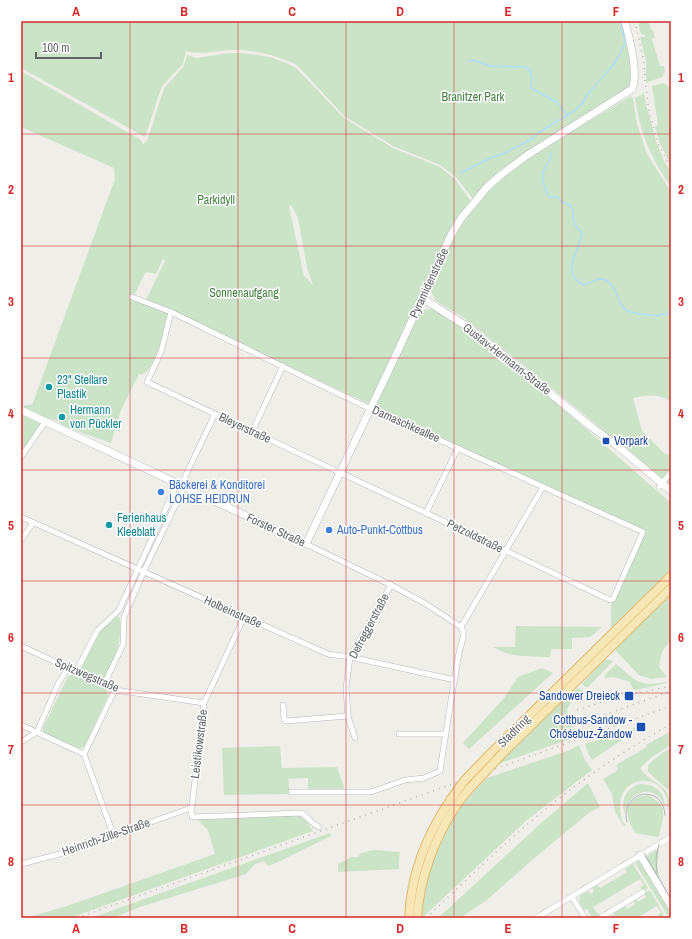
<svg xmlns="http://www.w3.org/2000/svg" width="692" height="939" viewBox="0 0 692 939" font-family="'Archivo Narrow',sans-serif">
<style>
.green{fill:#cbe4c8;fill-rule:evenodd}
.lines{fill:none;stroke-linecap:round;stroke-linejoin:round}
.stream{stroke:#b2dff7;stroke-width:1.5}
.street-casing{stroke:#b5b8bb;stroke-width:6}
.secondary-casing{stroke:#b5b8bb;stroke-width:8}
.primary-casing{stroke:#e4b86e;stroke-width:10}
.street{stroke:#fff;stroke-width:5}
.secondary{stroke:#fff;stroke-width:7}
.primary{stroke:#f7e7b7;stroke-width:8}
.tram{stroke:#b4b5b5;stroke-width:1}
.rail{stroke:#b4b5b5;stroke-width:1.5;stroke-dasharray:1 5;stroke-linecap:butt}
.primary-bridge-casing{stroke:#e4b86e;stroke-width:10;stroke-linecap:butt}
.primary-bridge{stroke:#f7e7b7;stroke-width:8}
.grid{fill:none;stroke:#d62828;stroke-width:1;stroke-opacity:0.55}
.culture-dot{fill:#0f9aa8;stroke:#fff;stroke-width:1.5}
.transit-dot{fill:#1a4fb4;stroke:#fff;stroke-width:1.5}
.shop-dot{fill:#3f7fe0;stroke:#fff;stroke-width:1.5}
.labels{text-anchor:middle;stroke-width:3;stroke-linejoin:round;paint-order:stroke}
.park-label{font-size:12px;fill:#417f3e;stroke:#fff}
.street-label{font-size:12px;fill:#606467;stroke:#fff}
.culture-label{font-size:12px;fill:#0d838f;stroke:#fff;text-anchor:start}
.transit-label{font-size:12px;fill:#164399;stroke:#fff;text-anchor:end}
.shop-label{font-size:12px;fill:#366cbe;stroke:#fff;text-anchor:start}
.neatline{fill:none;stroke:#d62828;stroke-width:1.5}
.grid-label{font-size:13px;text-anchor:middle;font-weight:bold;fill:#d62828}
</style>
<rect width="100%" height="100%" fill="#f0eee9"/>
<g class="green">
<path d="M21,21H623C627,38 637,72 629,87L524,155L473,199L456,177L440,165L393,146L344,116L297,65C277,55 252,49 230,50C215,51 202,55 186,51L183,64L162,86L145,137L21,68Z"/>
<path d="M638,21H648L651,29L653,31L655,38L652,39L660,66H664L665,72L662,77L646,83V61L640,37H645V35L641,34Z"/>
<path d="M229,53C253,53 276,56 296,68L344,118L393,148L440,167L455,179L471,202L449,231L369,404L171,310L146,300L165,261L163,259L156,274L146,272L132,299L169,314L158,351L149,369L142,375L139,374L121,410L111,443L63,426L59,421L49,419L23,408L25,405H32L115,179L114,168L21,127V71L141,140L143,144L147,141L164,88L184,66L187,55L197,58ZM291,205L298,218L307,268L313,285L304,276L289,206Z"/>
<path d="M663,83L671,87V166L660,143L655,127L658,125L652,86Z"/>
<path d="M643,89L647,108L657,144L665,163L671,172V187C651,158 640,133 635,98L643,94Z"/>
<path d="M631,96L633,98L637,124L647,154L671,192V402C659,393 647,395 633,398L642,431L665,454L671,455V489L630,452L507,352L461,316L436,301L431,292V284L452,239L475,206L499,181L528,158Z"/>
<path d="M430,309L436,311L468,331L505,358L671,503V569L611,628V605L645,531L374,406L418,313L424,310Z"/>
<path d="M21,414L42,423L21,453Z"/>
<path d="M671,594V641C661,649 661,656 659,667L667,677L651,679L639,675L616,651V647Z"/>
<path d="M117,616L120,618C122,647 115,655 103,681L80,670L99,633Z"/>
<path d="M516,626L602,627L590,637L572,638V649H551L550,657C528,656 512,658 493,647H515Z"/>
<path d="M606,659L613,661L588,687H586L582,684L600,664Z"/>
<path d="M616,664C637,681 637,687 667,682V683L636,690L633,689L630,682L614,677L605,678V675Z"/>
<path d="M542,668L553,673L469,749L463,743L504,698L518,677Z"/>
<path d="M75,673L106,689L108,696L84,747L78,749L43,732V728L68,676Z"/>
<path d="M578,688L584,692L572,701L567,709L576,737L498,764L568,695Z"/>
<path d="M637,727L638,729L592,760L588,753L585,744Z"/>
<path d="M671,731V745L652,757L640,768C651,786 676,784 668,811C667,806 668,800 665,794C657,777 632,776 623,793C619,800 620,810 621,817C621,820 624,823 626,825L624,826L615,812L612,794L603,779L618,770L616,765L647,747L646,745Z"/>
<path d="M579,745L585,760L592,770L527,820L422,918V906L429,871L441,840L460,807L474,791L487,778L570,750Z"/>
<path d="M280,746L282,768L337,767L345,790L308,791V778L288,779L290,794L224,795L222,748Z"/>
<path d="M671,748V786L668,790L648,772V765L662,753Z"/>
<path d="M588,783L600,807L590,812L531,861L487,900L460,918H438L540,824Z"/>
<path d="M639,784C654,784 665,791 665,807C664,805 662,801 661,799C647,783 626,796 625,814C620,800 626,789 639,784Z"/>
<path d="M648,795C670,806 663,817 659,836L657,837L635,833C625,814 621,799 648,795Z"/>
<path d="M300,815L305,818L313,831L70,918H25L67,906L215,854L208,830L197,819Z"/>
<path d="M330,833L331,836L276,863L268,866L264,861L255,864L246,874L140,907L113,918H91Z"/>
<path d="M374,850L400,852L399,859V869L338,872V864L352,857H358L361,853Z"/>
<path d="M657,850H659L657,867L660,879L658,875L656,876L646,859L647,856Z"/>
<path d="M639,861L642,864L671,911V918H669L635,863Z"/>
<path d="M633,864L648,888L643,891L640,887L644,885L640,879L593,907L597,913L598,912L601,917L595,918L594,916L589,918L591,916L587,909L584,910L579,901L580,896L588,891L590,894L594,891L592,888L598,885L600,888L627,872L625,869Z"/>
<path d="M650,890L664,915L660,918L658,915L661,912L657,906L637,918H612L615,916L613,913L625,905L627,909L635,904L633,900L636,899L638,902L646,897L644,894Z"/>
</g>
<g class="lines">
<g class="stream">
<path d="M469,61L474,60L490,66L525,67L530,70L532,78L531,88L558,103L567,115"/>
<path d="M551,152C552,161 545,165 543,172C541,179 546,192 549,197H557L564,203L570,205L573,211V218L576,226L582,233C580,251 559,271 583,285C589,284 595,279 601,279C616,280 617,304 626,310C634,315 648,314 657,316L661,314L666,315L671,309"/>
<path d="M461,173L488,159L505,153L530,140L538,133L574,111L582,104L588,94L614,64L621,52L625,43L621,21"/>
</g>
<g class="street-casing">
<g id="street">
<path d="M132,297L171,312"/>
<path d="M171,312L362,405L643,532L613,599L610,600L426,513L147,382L161,352Z"/>
<path d="M252,432L283,366"/>
<path d="M21,457L45,422"/>
<path d="M181,485L215,414"/>
<path d="M659,487L671,472"/>
<path d="M426,513L458,448"/>
<path d="M21,517L328,654L350,657L455,680"/>
<path d="M21,540L33,523"/>
<path d="M461,627L543,487"/>
<path d="M21,646L68,668L77,670L115,690L204,703"/>
<path d="M77,670L97,631L119,610L177,484"/>
<path d="M104,684L123,645L124,617L144,571L184,487"/>
<path d="M283,705L284,719L286,721L348,716"/>
<path d="M21,725L84,754"/>
<path d="M399,734H446"/>
<path d="M355,738L348,716L346,688L350,657L391,585"/>
<path d="M21,742L37,732L58,684L68,668"/>
<path d="M291,792H371L405,780L424,778L440,771C446,732 452,692 459,653C461,645 466,634 461,627L426,604L391,585L306,544"/>
<path d="M191,808L192,806L204,703L244,617"/>
<path d="M191,808L192,817L301,813C308,817 312,824 319,827"/>
<path d="M113,834L84,754L115,690"/>
<path d="M21,864L60,854L191,808"/>
<path d="M572,897L585,918"/>
<path d="M536,918L671,837"/>
<path d="M600,918L643,892"/>
</g>
</g>
<g class="secondary-casing">
<g id="secondary">
<path d="M422,298L471,329L589,425L615,444L671,491"/>
<path d="M21,410L306,544L396,355L451,235L462,217L474,203L487,187L502,174L526,156L632,89C639,73 629,38 625,21"/>
<path d="M640,855L671,906"/>
</g>
</g>
<g class="primary-casing">
<g id="primary">
<path d="M503,753L671,588"/>
<path d="M489,755L671,576"/>
<path d="M409,918C411,875 427,834 451,799"/>
<path d="M417,918C420,876 434,839 457,804"/>
</g>
</g>
<use href="#street" class="street"/>
<use href="#secondary" class="secondary"/>
<use href="#primary" class="primary"/>
<g class="tram">
<path d="M627,822C619,791 663,782 665,815"/>
<path d="M644,853L671,899"/>
<path d="M657,873L656,858L659,844"/>
</g>
<g class="rail">
<path d="M635,21L644,62L645,81L649,111L658,143L671,169"/>
<path d="M577,710L611,699L671,686"/>
<path d="M582,723L671,691"/>
<path d="M77,918L671,706"/>
<path d="M426,918C462,884 498,849 536,817C578,782 623,751 671,724"/>
</g>
<g class="primary-bridge-casing">
<g id="primary-bridge">
<path d="M451,799L464,781L489,755"/>
<path d="M457,804L469,789L503,753"/>
</g>
</g>
<use href="#primary-bridge" class="primary-bridge"/>
</g>
<path class="grid" d="M130,21V918M238,21V918M346,21V918M454,21V918M562,21V918M21,134H671M21,246H671M21,358H671M21,470H671M21,581H671M21,693H671M21,805H671"/>
<g class="culture-dot">
<circle cx="49" cy="387" r="4"/>
<circle cx="62" cy="417" r="4"/>
<circle cx="109" cy="525" r="4"/>
</g>
<g class="transit-dot">
<rect x="602" y="437" width="8" height="8" rx="2"/>
<rect x="624" y="691" width="10" height="10" rx="2"/>
<rect x="636" y="722" width="10" height="10" rx="2"/>
</g>
<g class="shop-dot">
<circle cx="161" cy="492" r="4"/>
<circle cx="329" cy="530" r="4"/>
</g>
<g class="labels">
<g class="park-label">
<text x="473" y="101">Branitzer Park</text>
<text x="216" y="204">Parkidyll</text>
<text x="244" y="297">Sonnenaufgang</text>
</g>
<g class="street-label">
<text transform="translate(429 283) rotate(-65)" y="4">Pyramidenstraße</text>
<text transform="translate(507 359) rotate(38)" y="4">Gustav-Hermann-Straße</text>
<text transform="translate(406 424) rotate(24)" y="4">Damaschkeallee</text>
<text transform="translate(245 428) rotate(25)" y="4">Bleyerstraße</text>
<text transform="translate(276 530) rotate(25)" y="4">Forster Straße</text>
<text transform="translate(475 536) rotate(26)" y="4">Petzoldstraße</text>
<text transform="translate(233 612) rotate(24)" y="4">Holbeinstraße</text>
<text transform="translate(369 626) rotate(-62)" y="4">Defreggerstraße</text>
<text transform="translate(87 675) rotate(23)" y="4">Spitzwegstraße</text>
<text transform="translate(514 731) rotate(-45)" y="4">Stadtring</text>
<text transform="translate(199 744) rotate(-83)" y="4">Leistikowstraße</text>
<text transform="translate(106 837) rotate(-19)" y="4">Heinrich-Zille-Straße</text>
</g>
<g class="culture-label">
<text x="57" y="384">23" Stellare<tspan x="57" dy="14">Plastik</tspan></text>
<text x="70" y="414">Hermann<tspan x="70" dy="14">von Pückler</tspan></text>
<text x="117" y="522">Ferienhaus<tspan x="117" dy="14">Kleeblatt</tspan></text>
</g>
<g class="transit-label">
<text x="614" y="445" text-anchor="start">Vorpark</text>
<text x="620" y="700">Sandower Dreieck</text>
<text x="632" y="724">Cottbus-Sandow -<tspan x="632" dy="14">Chóśebuz-Žandow</tspan></text>
</g>
<g class="shop-label">
<text x="169" y="489">Bäckerei &amp; Konditorei<tspan x="169" dy="14">LOHSE HEIDRUN</tspan></text>
<text x="337" y="534">Auto-Punkt-Cottbus</text>
</g>
</g>
<rect width="692" height="939" fill="none" stroke="#ffffff" stroke-width="44"/>
<path d="M36 52v6h65v-6" fill="none" stroke="#606467" stroke-width="2"/>
<text x="42" y="52" font-size="12" fill="#606467" stroke="#ffffff" stroke-width="3" paint-order="stroke">100 m</text>
<rect x="22" y="22" width="648" height="895" class="neatline"/>
<g class="grid-label">
<text x="76" y="16">A</text>
<text x="184" y="16">B</text>
<text x="292" y="16">C</text>
<text x="400" y="16">D</text>
<text x="508" y="16">E</text>
<text x="616" y="16">F</text>
<text x="11" y="82">1</text>
<text x="681" y="82">1</text>
<text x="11" y="194">2</text>
<text x="681" y="194">2</text>
<text x="11" y="306">3</text>
<text x="681" y="306">3</text>
<text x="11" y="418">4</text>
<text x="681" y="418">4</text>
<text x="11" y="530">5</text>
<text x="681" y="530">5</text>
<text x="11" y="642">6</text>
<text x="681" y="642">6</text>
<text x="11" y="754">7</text>
<text x="681" y="754">7</text>
<text x="11" y="866">8</text>
<text x="681" y="866">8</text>
<text x="76" y="933">A</text>
<text x="184" y="933">B</text>
<text x="292" y="933">C</text>
<text x="400" y="933">D</text>
<text x="508" y="933">E</text>
<text x="616" y="933">F</text>
</g>
</svg>
